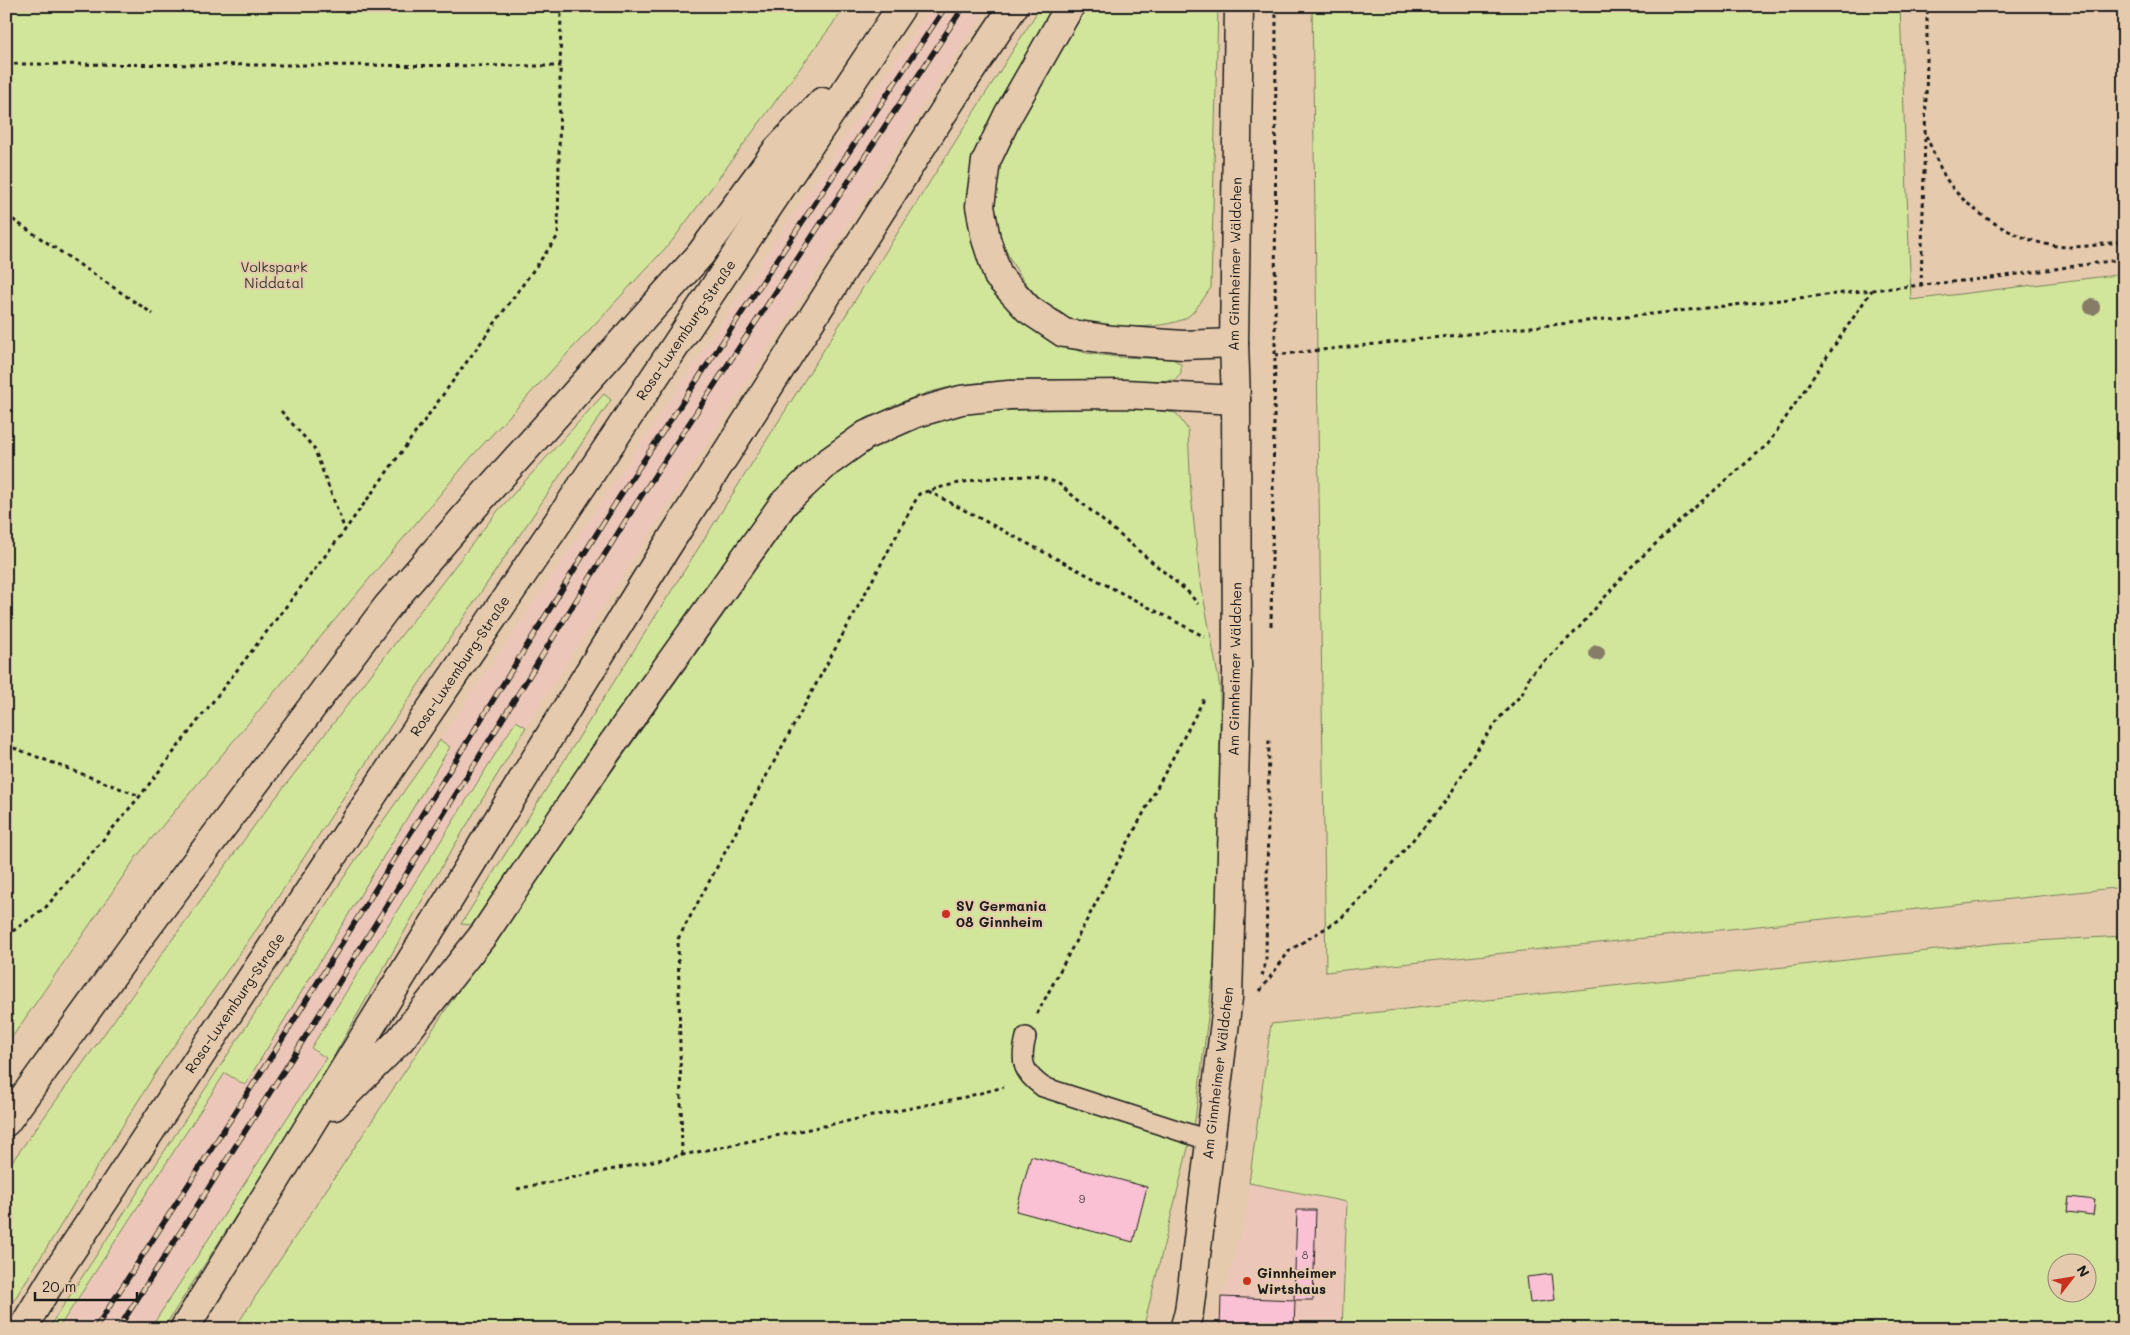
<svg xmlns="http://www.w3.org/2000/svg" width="2130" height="1335" viewBox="0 0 2130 1335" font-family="Mali,sans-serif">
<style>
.built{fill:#ecc7b9}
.green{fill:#d2e69b;stroke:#77815c;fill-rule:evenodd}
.building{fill:#fac1d4;stroke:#1c1c1c}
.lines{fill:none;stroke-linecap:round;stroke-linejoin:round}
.lane-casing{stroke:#1c1c1c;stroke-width:22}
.street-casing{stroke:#1c1c1c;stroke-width:31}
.highway-casing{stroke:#1c1c1c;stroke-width:31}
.path{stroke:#1c1c1c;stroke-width:3;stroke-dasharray:4 4;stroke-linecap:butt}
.lane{stroke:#e6caad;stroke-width:19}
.street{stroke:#e6caad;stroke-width:28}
.highway{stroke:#e6caad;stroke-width:28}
.rail-casing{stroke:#1c1c1c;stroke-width:5.5}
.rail{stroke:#e6caad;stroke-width:4;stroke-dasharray:11;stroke-linecap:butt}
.tree{fill:#867b68}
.poi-dot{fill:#c8321e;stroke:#e6caad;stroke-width:2}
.labels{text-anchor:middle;stroke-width:4;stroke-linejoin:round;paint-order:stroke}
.number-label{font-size:11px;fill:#54454a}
.street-label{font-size:14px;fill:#1c1c1c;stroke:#e6caad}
.park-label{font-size:14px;fill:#373a2f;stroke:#e6caad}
.poi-label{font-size:14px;font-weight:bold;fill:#1c1c1c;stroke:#e6caad;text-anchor:start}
</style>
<rect width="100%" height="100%" fill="#e6caad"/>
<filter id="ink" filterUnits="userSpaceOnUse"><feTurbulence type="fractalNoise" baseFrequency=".02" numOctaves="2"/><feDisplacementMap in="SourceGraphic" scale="10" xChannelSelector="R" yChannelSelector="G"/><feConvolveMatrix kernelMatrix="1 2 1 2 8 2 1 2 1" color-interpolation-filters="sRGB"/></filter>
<g filter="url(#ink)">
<g class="built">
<path d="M932,6H989L940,80L526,727L516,721L311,1048L326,1058L150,1329H58L225,1073L245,1085L450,747L440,740L611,488Z"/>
<path d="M1249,1183L1347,1202L1342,1329H1214L1248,1210Z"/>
</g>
<g class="green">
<path d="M6,6H846L672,241L473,455L137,856L6,1046Z"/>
<path d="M1041,6H1055L968,202L972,240L987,281L1060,345L1086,353L1118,357L1173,359L1181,364V373L1174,380C1091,385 991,368 912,398C894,404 878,416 861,425L594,748L472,925L461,924Z"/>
<path d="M1088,6H1218L1211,288C1205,295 1195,313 1187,317C1176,325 1145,327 1132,327C1115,327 1082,326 1068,319C1028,298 995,248 995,202C993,136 1055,61 1088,6Z"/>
<path d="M1312,6H1900L1911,300L2124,274V887L1326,972Z"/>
<path d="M604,394L611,400L385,734L261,923L163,1061L6,1313V1170L257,822L496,513Z"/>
<path d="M1124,406L1176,413L1188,430L1191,494L1199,573L1220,687V875L1216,953L1195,1120L1143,1329H234L492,940L795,514L836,472L876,447L917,425L965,412Z"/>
<path d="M516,721L526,727L433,881L300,1116L163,1329H150L326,1058L311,1048Z"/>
<path d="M440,740L450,747L245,1085L225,1073L58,1329H48L352,865Z"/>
<path d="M2124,936V1329H1342L1347,1202L1249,1183L1271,1024L2000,943ZM2058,1262H2088V1292H2058Z"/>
</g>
<g class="building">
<path d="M1031,1156L1147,1187L1133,1242L1016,1211Z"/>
<path d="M2069,1197L2095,1200L2093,1215L2067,1212Z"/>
<path d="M1297,1210H1316L1313,1300H1294Z"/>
<path d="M1552,1274L1555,1300L1530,1303L1527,1277Z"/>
<path d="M1221,1297L1295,1300L1294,1329H1220Z"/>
</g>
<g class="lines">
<g class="lane-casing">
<path id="lane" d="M1026,1037C1020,1061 1022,1072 1043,1087L1211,1141"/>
</g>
<g class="street-casing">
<path id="street" d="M1184,1329L1189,1312L1228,998L1237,673L1236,400L1234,343L1239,6"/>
</g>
<g class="highway-casing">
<g id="highway">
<path d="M1070,6L1008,115L986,161L980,206L986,239L998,276L1028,309L1064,333L1113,340L1183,345L1234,343"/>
<path d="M334,1106L400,1040L484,934L603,757L784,503L827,463L866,435L916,413L961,400L1009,395L1125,394L1236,400"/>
<path d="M6,1122L142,934L387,607L485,494L700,255L777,150L822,102"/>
<path d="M22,1329L53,1278L394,763L558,522L902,6"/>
<path d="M184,1329L657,562L957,91L1014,6"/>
</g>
</g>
<g class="path">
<path d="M6,64L561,66"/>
<path d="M1926,136C1934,152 1940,172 1952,187C1978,219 2025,245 2067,247C2086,247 2105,244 2124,241"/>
<path d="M6,215L153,314"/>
<path d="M1921,286L1927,60V6"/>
<path d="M1275,355L1872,290L1991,278L2124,259"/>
<path d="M281,411L314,448L345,530"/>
<path d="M928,491L1205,637"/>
<path d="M1271,626L1275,355L1276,6"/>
<path d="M6,745L140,796"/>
<path d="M6,936L46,907L140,796L345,530L558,236L561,6"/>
<path d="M1262,976L1266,961L1269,737"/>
<path d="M1260,991L1290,950L1339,920L1376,883L1447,800L1477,749L1502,715L1522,694L1530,675L1577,630L1628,570L1685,516L1768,444L1872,290"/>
<path d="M1037,1014L1204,699"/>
<path d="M682,1155L678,939L919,494C952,482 1028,467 1059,484L1188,592L1198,604"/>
<path d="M517,1189L965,1097L1004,1087"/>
</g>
<use href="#lane" class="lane"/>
<use href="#street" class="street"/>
<use href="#highway" class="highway"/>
<g class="rail-casing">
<g id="rail">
<path d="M95,1329L278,1046L620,496L946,6"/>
<path d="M118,1329L294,1055L636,504L964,6"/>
</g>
</g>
<use href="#rail" class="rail"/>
</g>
<g class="tree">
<circle cx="2092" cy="307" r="8"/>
<circle cx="1597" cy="653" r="8"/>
</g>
</g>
<g class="poi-dot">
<circle cx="946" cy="914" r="5"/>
<circle cx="1247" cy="1281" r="5"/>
</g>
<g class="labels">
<g class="number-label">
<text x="1082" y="1203">9</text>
<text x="1305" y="1259">8</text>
</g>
<g class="street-label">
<text transform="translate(1235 264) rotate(-89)" y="5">Am Ginnheimer Wäldchen</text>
<text transform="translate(686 330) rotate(-56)" y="5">Rosa-Luxemburg-Straße</text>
<text transform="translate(460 666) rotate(-56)" y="5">Rosa-Luxemburg-Straße</text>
<text transform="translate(1235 669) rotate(-89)" y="5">Am Ginnheimer Wäldchen</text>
<text transform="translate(235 1003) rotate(-56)" y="5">Rosa-Luxemburg-Straße</text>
<text transform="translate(1218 1073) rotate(-83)" y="5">Am Ginnheimer Wäldchen</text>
</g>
<g class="park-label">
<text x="274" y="272">Volkspark<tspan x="274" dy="16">Niddatal</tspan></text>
</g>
<g class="poi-label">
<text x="956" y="911">SV Germania<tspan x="956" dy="16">08 Ginnheim</tspan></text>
<text x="1257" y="1278">Ginnheimer<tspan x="1257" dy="16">Wirtshaus</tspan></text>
</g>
</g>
<rect width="2130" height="1335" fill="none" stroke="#e6caad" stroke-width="25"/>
<rect x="12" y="12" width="2105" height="1310" fill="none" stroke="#1c1c1c" stroke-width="2" filter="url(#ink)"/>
<g transform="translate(2072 1278) rotate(59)"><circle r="24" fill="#e6caad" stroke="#958473"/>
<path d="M0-4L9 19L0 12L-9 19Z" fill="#c8321e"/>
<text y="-8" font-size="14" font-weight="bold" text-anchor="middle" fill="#1c1c1c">N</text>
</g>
<path d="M35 1292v8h102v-8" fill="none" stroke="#1c1c1c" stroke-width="2.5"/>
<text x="42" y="1292" font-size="15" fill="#1c1c1c" stroke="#e6caad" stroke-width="4" paint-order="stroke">20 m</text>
</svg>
